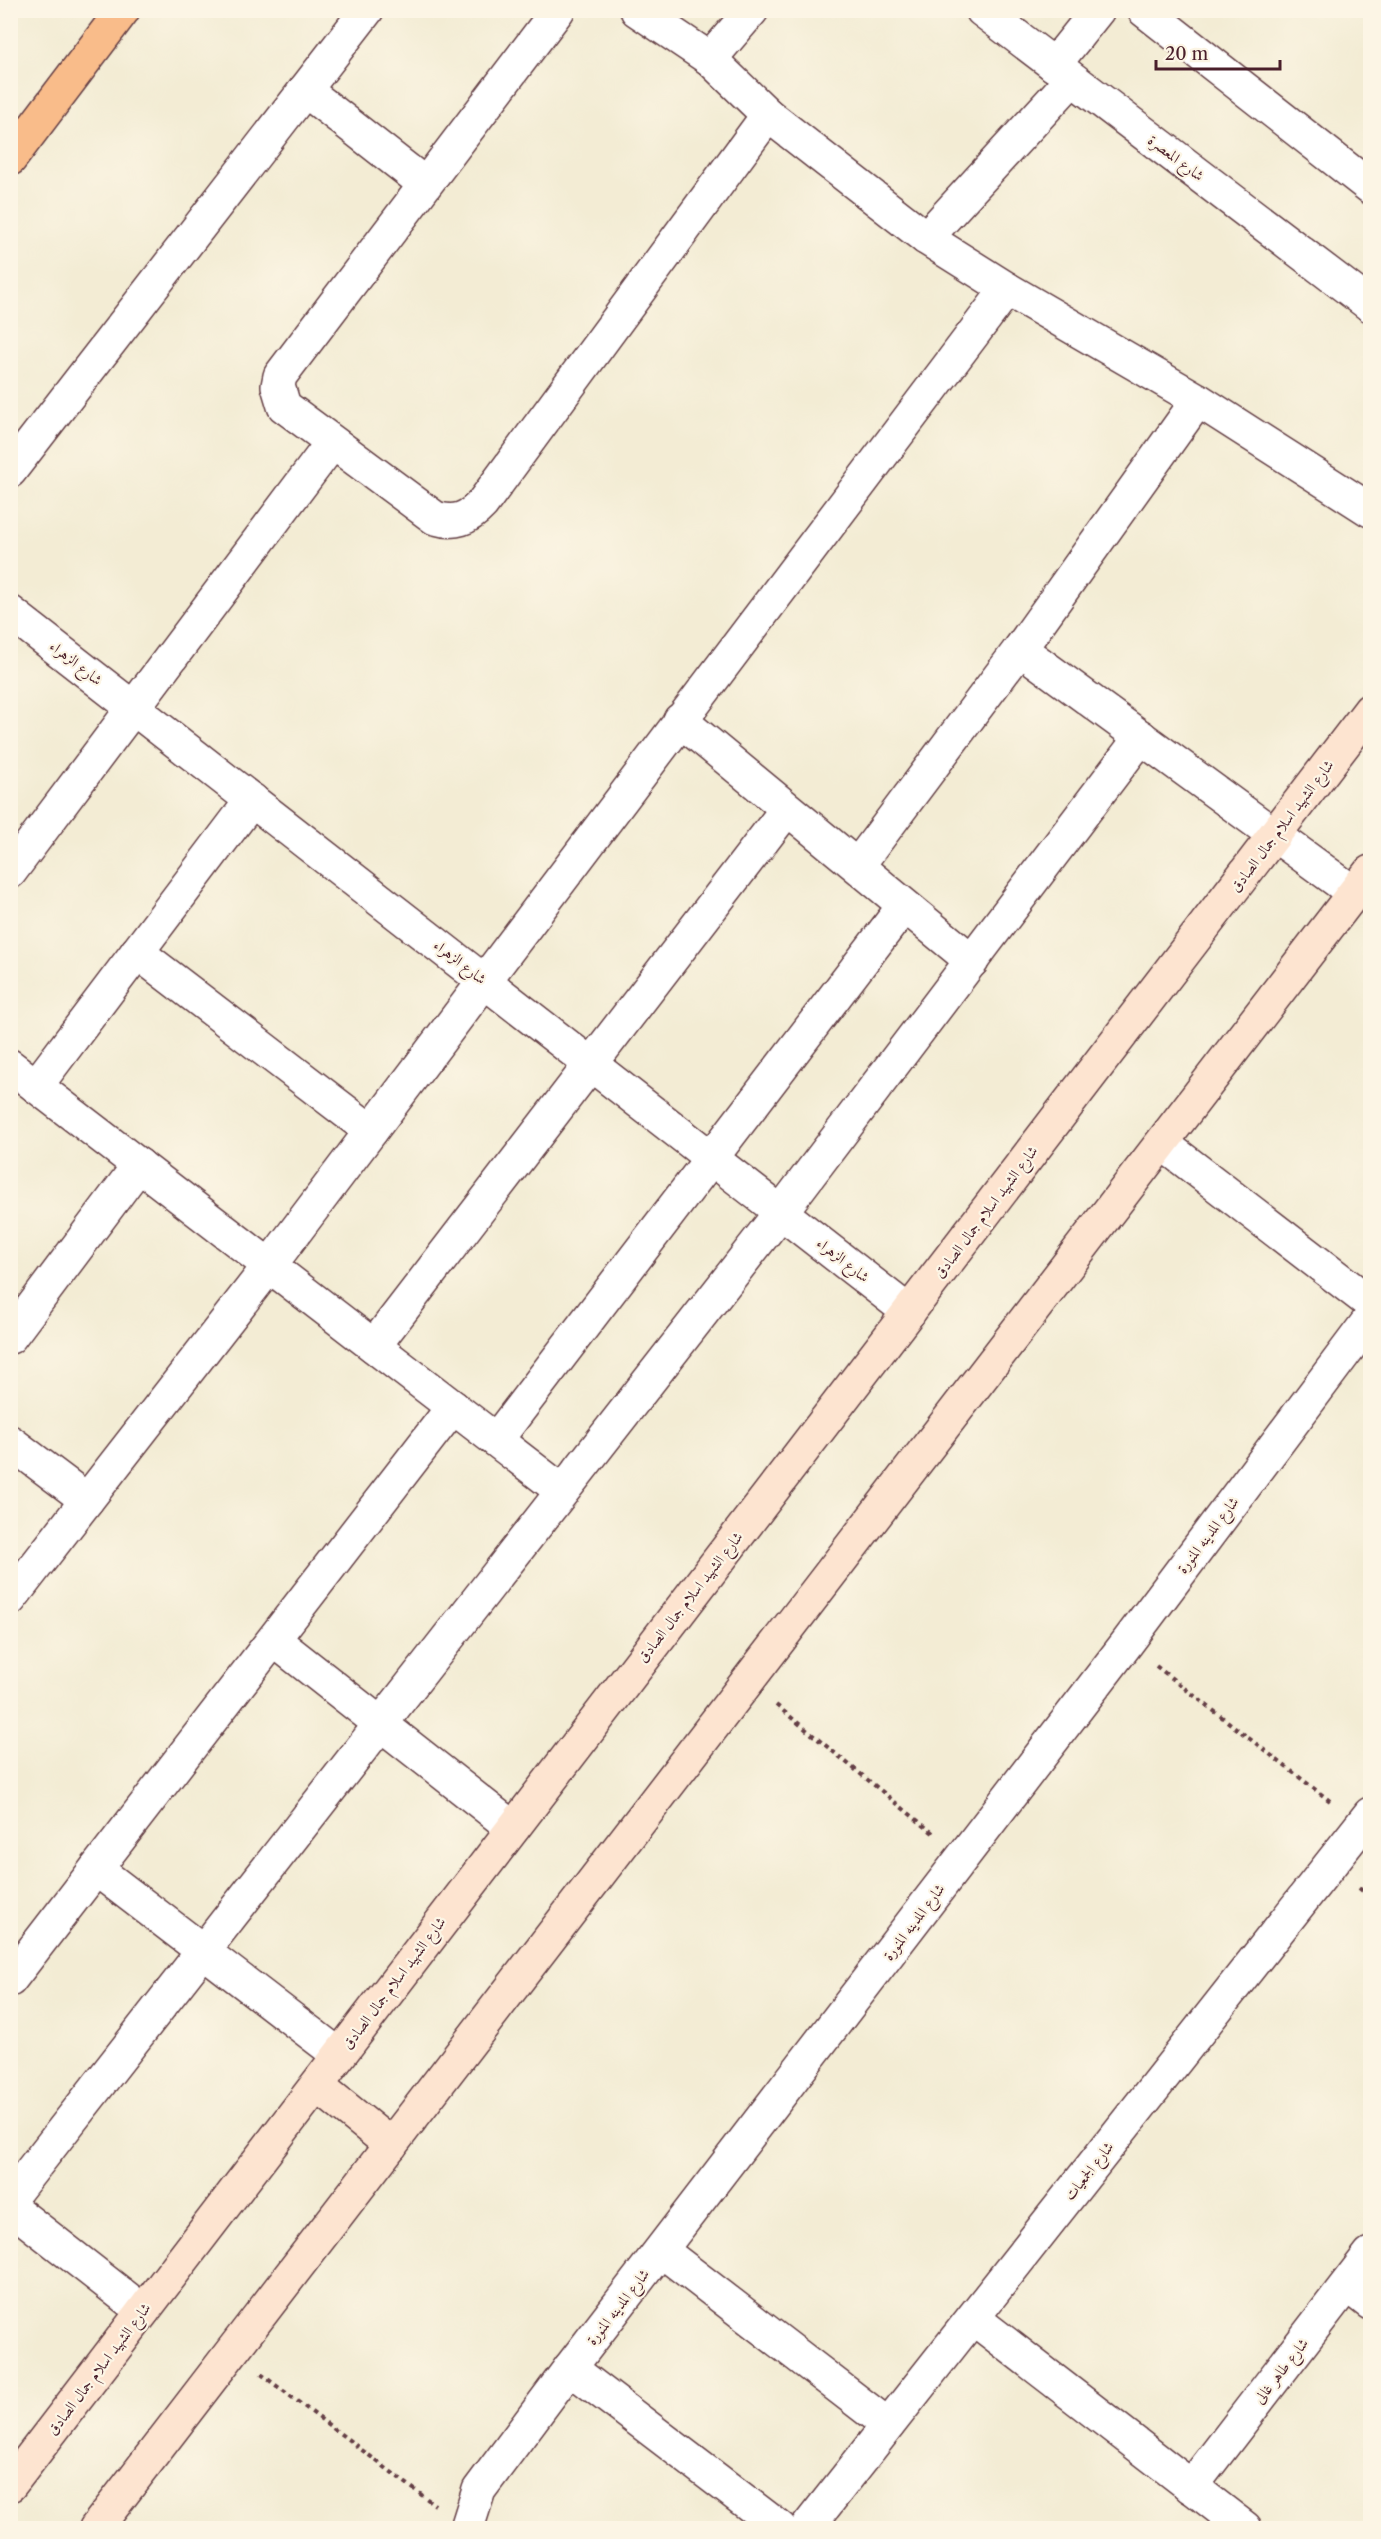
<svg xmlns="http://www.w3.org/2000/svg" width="1381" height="2539" viewBox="0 0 1381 2539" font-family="'Libre Caslon Text',Amiri,serif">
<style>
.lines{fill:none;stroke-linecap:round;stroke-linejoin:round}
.street-casing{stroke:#633e44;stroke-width:36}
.secondary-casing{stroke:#633e44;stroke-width:36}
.primary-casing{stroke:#633e44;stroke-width:36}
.path{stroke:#633e44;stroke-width:4;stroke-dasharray:4.5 4.5;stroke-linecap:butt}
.street{stroke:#fff;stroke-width:33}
.secondary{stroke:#fde4d0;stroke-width:33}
.primary{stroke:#f9bc8a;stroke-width:33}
.labels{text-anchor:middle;stroke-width:4.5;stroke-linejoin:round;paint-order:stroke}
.street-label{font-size:15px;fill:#4a1f2b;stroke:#fcf5e5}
</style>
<rect width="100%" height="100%" fill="#fcf5e5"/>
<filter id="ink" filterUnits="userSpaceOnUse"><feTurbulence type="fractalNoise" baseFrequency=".0167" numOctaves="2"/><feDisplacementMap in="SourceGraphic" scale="12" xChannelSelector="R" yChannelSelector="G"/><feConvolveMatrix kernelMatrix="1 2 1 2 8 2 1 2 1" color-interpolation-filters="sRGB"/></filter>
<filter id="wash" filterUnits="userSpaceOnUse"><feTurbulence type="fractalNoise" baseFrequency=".008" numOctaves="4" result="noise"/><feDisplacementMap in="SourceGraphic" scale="24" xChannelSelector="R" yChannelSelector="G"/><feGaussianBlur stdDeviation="1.35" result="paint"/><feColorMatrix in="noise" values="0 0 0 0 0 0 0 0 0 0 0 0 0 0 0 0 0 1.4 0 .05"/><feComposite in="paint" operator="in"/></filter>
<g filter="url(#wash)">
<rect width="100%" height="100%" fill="#f3ecd4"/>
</g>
<g filter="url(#ink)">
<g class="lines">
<g class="street-casing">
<g id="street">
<path d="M558,10L280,376L278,386L284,406L435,518C455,524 468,519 482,504L768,115"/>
<path d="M637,10L710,59L768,115L926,238L1007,289L1198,400L1020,649L858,865"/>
<path d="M982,10L1370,305"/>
<path d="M1144,10L1370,187"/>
<path d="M710,59L752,10"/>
<path d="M1054,65L1098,10"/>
<path d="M305,90L425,184"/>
<path d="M926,238L1072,79"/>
<path d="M1198,400L1370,510"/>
<path d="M10,471L367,10"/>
<path d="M10,612L909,1312"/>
<path d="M1020,649L1354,893"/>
<path d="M680,720L972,961"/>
<path d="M10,872L332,443"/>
<path d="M137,952L371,1131"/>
<path d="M10,1066L562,1491"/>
<path d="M36,1086L252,800"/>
<path d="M1163,1144L1370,1303"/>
<path d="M10,1337L139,1165"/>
<path d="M374,1346L787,809"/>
<path d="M496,1440L904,906"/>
<path d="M10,1442L87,1500"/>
<path d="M10,1599L270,1265L1007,289"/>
<path d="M274,1640L513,1828"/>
<path d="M96,1869L339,2055"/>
<path d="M10,1980L453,1407"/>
<path d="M10,2198L781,1212L1141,737"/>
<path d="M10,2207L143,2311"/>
<path d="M662,2251L888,2425"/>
<path d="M1347,2285L1370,2303"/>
<path d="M973,2318L1245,2528"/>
<path d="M570,2368L780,2528"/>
<path d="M1191,2487L1370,2254"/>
<path d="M467,2528L479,2490L570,2368L1127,1643L1370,1319"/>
<path d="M807,2528L1370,1814"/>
</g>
</g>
<g class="secondary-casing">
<g id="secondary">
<path d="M317,2085L391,2145"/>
<path d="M10,2485L1370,710"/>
<path d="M96,2528L1370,872"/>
</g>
</g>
<g class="primary-casing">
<path id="primary" d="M10,159L123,10"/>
</g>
<g class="path">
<path d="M1156,1666L1330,1801"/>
<path d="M776,1705L933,1833"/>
<path d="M1359,1888L1370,1897"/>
<path d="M261,2374L435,2505"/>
</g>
<use href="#street" class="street"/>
<use href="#secondary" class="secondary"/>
<use href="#primary" class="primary"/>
</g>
</g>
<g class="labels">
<g class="street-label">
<text transform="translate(1176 158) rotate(37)" y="5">شارع المعصرة</text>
<text transform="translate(76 663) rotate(38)" y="5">شارع الزهراء</text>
<text transform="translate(1282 826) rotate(-53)" y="5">شارع الشهيد اسلام جمال الصادق</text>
<text transform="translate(460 962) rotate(38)" y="5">شارع الزهراء</text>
<text transform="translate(986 1212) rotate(-53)" y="5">شارع الشهيد اسلام جمال الصادق</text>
<text transform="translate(843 1260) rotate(38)" y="5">شارع الزهراء</text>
<text transform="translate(1208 1535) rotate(-53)" y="5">شارع المدينه المنورة</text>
<text transform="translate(690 1597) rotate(-52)" y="5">شارع الشهيد اسلام جمال الصادق</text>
<text transform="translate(914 1922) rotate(-53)" y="5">شارع المدينه المنورة</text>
<text transform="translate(394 1983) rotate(-53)" y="5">شارع الشهيد اسلام جمال الصادق</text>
<text transform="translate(1089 2171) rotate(-52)" y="5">شارع الجمعيات</text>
<text transform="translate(618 2307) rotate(-52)" y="5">شارع المدينه المنورة</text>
<text transform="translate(99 2369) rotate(-53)" y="5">شارع الشهيد اسلام جمال الصادق</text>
<text transform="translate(1281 2371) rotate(-52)" y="5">شارع طاهر غالى</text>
</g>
</g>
<rect width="1381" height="2539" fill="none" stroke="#fcf5e5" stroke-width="36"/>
<path d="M1156 60v9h124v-9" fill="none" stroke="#4a1f2b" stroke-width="3"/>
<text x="1165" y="60" font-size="18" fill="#4a1f2b" stroke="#fcf5e5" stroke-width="4.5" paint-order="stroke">20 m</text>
</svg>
